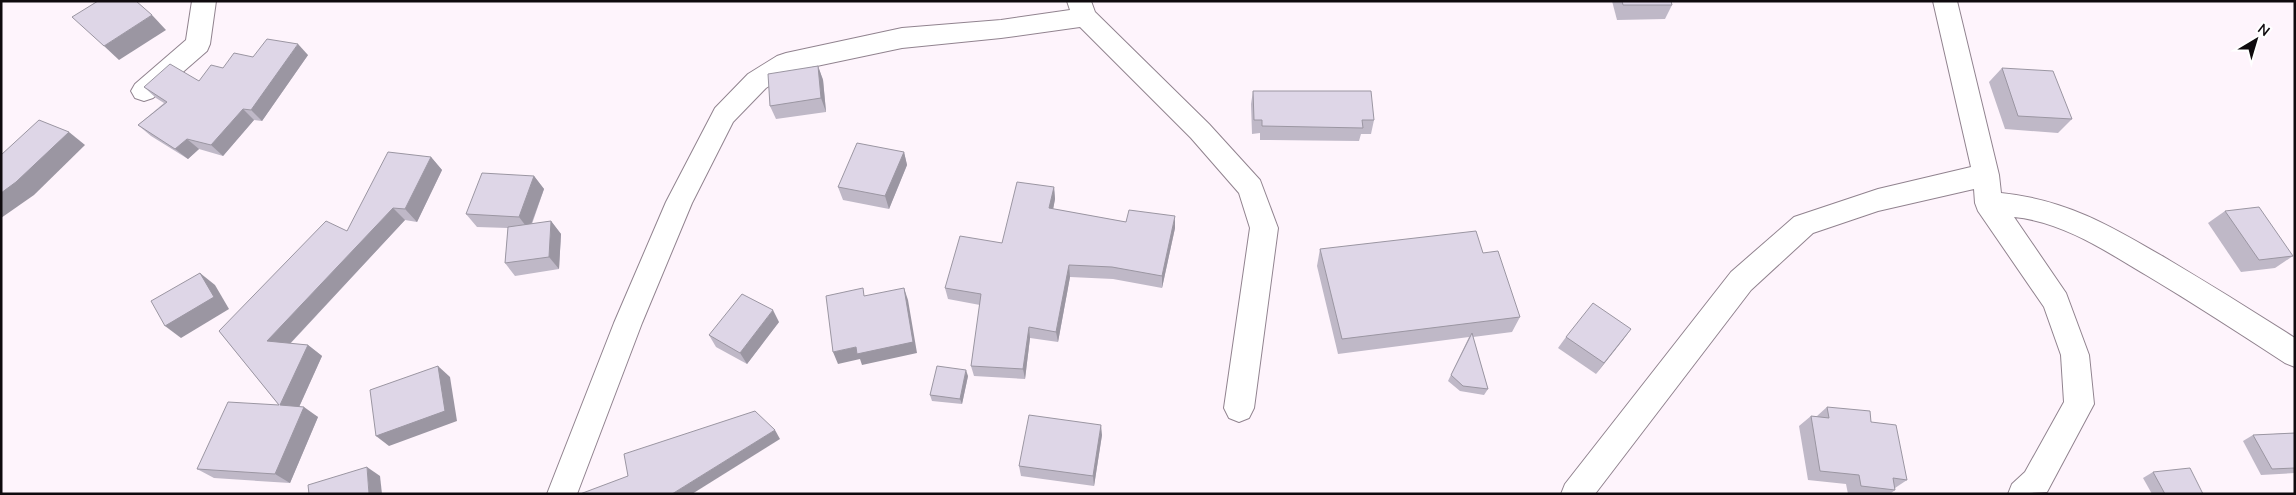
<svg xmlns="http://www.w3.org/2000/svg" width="2296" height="495" viewBox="0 0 2296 495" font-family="'Nunito Sans',sans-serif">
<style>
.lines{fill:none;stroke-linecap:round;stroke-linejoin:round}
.minor-casing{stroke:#91838f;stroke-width:2}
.minor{fill:#fff;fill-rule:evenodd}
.wall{fill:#bfb8c7}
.shaded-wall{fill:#9b96a2}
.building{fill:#ded6e7;stroke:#9b96a2}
</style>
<rect width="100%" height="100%" fill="#fef4fc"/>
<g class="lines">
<g class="minor-casing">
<g id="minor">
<path d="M192,1H216L210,44L207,51L153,98L144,101L135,98L131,91L135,84L186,40Z"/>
<path d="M1067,1H1091L1095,12L1209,124L1260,180L1278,228L1254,408L1249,418L1239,422L1229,418L1224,408L1250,228L1239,193L1191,138L1080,27L1001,38L902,48L793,71L766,88L733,122L692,203L642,323L577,494H547L614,323L666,202L715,108L748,74L777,56L786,53L902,28L1001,20L1070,10Z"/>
<path d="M1933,1H1957L1999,175L2001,193C2068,200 2111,226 2169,260C2211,285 2253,311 2295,338V367L2285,363C2239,333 2193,303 2146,275C2104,250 2063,222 2014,217L2066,293L2089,355L2094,404L2047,492L2008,494L2012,484L2025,472L2064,402L2061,355L2044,307L1978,211L1975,203L1974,189L1878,211L1813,233L1751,290L1595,494H1561L1565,484L1731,272L1794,217L1878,189L1971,167Z"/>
</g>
</g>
<use href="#minor" class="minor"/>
</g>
<g class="wall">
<path d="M1612,1H1671L1672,5L1665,19L1617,20Z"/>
<path d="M308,55L262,121L254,120L223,156L199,149L188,159L151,136L138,125L164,103L156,98L144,87L199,81L223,68L253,57Z"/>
<path d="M818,66L823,80L826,112L776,119L770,106Z"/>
<path d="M2002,68L2072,119L2058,133L2005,129L1989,82Z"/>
<path d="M1253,91L1374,120L1371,134H1361L1359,141L1260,140V133L1252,134L1251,104Z"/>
<path d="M904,152L907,165L889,209L843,200L838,187Z"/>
<path d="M431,157L442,170L417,222L405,220L290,344L308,345L322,356L299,407L318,417L290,483L214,478L197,469L279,405L219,331L347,231Z"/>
<path d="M534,176L544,189L532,224L551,221L561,234L559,269L515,276L505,263L508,228L477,227L466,214Z"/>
<path d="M1054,187L1055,199L1053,209L1126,222L1175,228L1162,288L1113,279L1070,277L1058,342L1030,338L1025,379L974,376L971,366L980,305L948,299L945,288L1002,243Z"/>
<path d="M2225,211L2293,256L2275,268L2241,272L2208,223Z"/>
<path d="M1320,249L1483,253L1520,317L1512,332L1473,337L1488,389L1484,395L1460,391L1448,381L1469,337L1338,354L1317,266Z"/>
<path d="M779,322L747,364L716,347L709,335Z"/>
<path d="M1631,329L1596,374L1558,348L1566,337Z"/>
<path d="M968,376L962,404L932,401L930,395Z"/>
<path d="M1827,407L1871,422L1907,480L1895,488V490L1890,494H1848L1846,484L1808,480L1799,426L1811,416H1817Z"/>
<path d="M2295,433V473L2261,475L2243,441L2253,435Z"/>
<path d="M1102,435L1094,486L1021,476L1019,466Z"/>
<path d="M2153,472L2203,494H2152L2143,478Z"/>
</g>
<g class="shaded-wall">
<path d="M152,15L166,30L119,60L104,46Z"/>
<path d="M298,44L308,55L262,121L251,110Z"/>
<path d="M818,66L823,80L826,112L821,98Z"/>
<path d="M243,109L254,120L223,156L211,145Z"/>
<path d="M69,132L85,145L34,195L1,218V193Z"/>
<path d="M187,139L199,149L188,159L175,149Z"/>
<path d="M904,152L907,165L889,209L885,196Z"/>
<path d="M431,157L442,170L417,222L405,209Z"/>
<path d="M534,176L544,189L529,230L519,217Z"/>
<path d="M1054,187L1055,199L1051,220L1049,208Z"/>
<path d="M393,208L405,220L282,352L267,341Z"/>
<path d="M1175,216V228L1162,288V276Z"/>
<path d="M551,221L561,234L559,269L549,257Z"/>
<path d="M1069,265L1070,277L1058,342L1056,332Z"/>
<path d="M200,273L215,285L229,309L181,338L165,326Z"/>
<path d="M904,288L908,300L917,353L862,365L860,359L838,364L833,352L856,347Z"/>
<path d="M773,310L779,322L747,364L740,353Z"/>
<path d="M1029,327L1030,338L1025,379L1023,369Z"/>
<path d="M1631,329L1623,340L1596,374L1604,363Z"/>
<path d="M308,345L322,356L295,416L280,405Z"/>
<path d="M438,366L450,377L457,421L389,446L376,436Z"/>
<path d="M966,370L968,376L962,404L960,399Z"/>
<path d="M304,407L318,417L290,483L275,474Z"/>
<path d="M1101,425L1102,435L1094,486L1093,476Z"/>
<path d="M775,430L780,439L692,494H672Z"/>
<path d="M367,467L380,476L382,494H369Z"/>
</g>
<g class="building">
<path d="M98,1H136L152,15L104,46L72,17Z"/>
<path d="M1622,1H1671L1672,5H1623Z"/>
<path d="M267,39L298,44L251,110L243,109L211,145L187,139L175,149L138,125L167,102L144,87L170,64L199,81L211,65L223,68L234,53L253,57Z"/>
<path d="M818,66L821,98L770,106L768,74Z"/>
<path d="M2002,68L2053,71L2072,119L2018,116Z"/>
<path d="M1253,91H1371L1374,120H1362L1363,128L1262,126V120H1254Z"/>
<path d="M39,120L69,132L16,182L1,193V155Z"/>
<path d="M857,143L904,152L885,196L838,187Z"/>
<path d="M388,152L431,157L405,209L393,208L267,341L308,345L280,405L304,407L275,474L197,469L228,402L279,405L219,331L326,221L347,231Z"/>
<path d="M482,173L534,176L519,217L466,214Z"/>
<path d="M1017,182L1054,187L1049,208L1126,222L1129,210L1175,216L1162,276L1112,267L1069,265L1056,332L1029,327L1023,369L971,366L981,294L945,288L960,236L1002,243Z"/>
<path d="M2259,207L2293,256L2259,260L2225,211Z"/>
<path d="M551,221L549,257L505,263L508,227Z"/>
<path d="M1476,231L1483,253L1498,251L1520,317L1342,339L1320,249Z"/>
<path d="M200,273L214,297L165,326L151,301Z"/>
<path d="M863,288L864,296L904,288L913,342L857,354L856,347L833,352L826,296Z"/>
<path d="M742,294L773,310L740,353L709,335Z"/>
<path d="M1593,303L1631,329L1604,363L1566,337Z"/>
<path d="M1472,333L1488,389L1463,386L1451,375Z"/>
<path d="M438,366L445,411L376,436L370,390Z"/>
<path d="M937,366L966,370L960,399L930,395Z"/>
<path d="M1827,407L1870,411L1871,422L1896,425L1907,480L1893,478L1895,490L1861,486L1859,475L1820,471L1811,416L1829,418Z"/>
<path d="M755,411L775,430L672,494H580L628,476L624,454Z"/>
<path d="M1029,415L1101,425L1093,476L1019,466Z"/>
<path d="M2295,433V468L2272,469L2253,435Z"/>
<path d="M367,467L369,494H309L308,485Z"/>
<path d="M2190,468L2203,494H2165L2153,472Z"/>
</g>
<rect width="2296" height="495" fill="none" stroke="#0f0a0e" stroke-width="5"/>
<g transform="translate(2256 40) rotate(38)" stroke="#ffffff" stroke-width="4" paint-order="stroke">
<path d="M0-4L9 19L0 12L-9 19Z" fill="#0f0a0e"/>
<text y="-8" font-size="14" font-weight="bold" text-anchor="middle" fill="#0f0a0e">N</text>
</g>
</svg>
